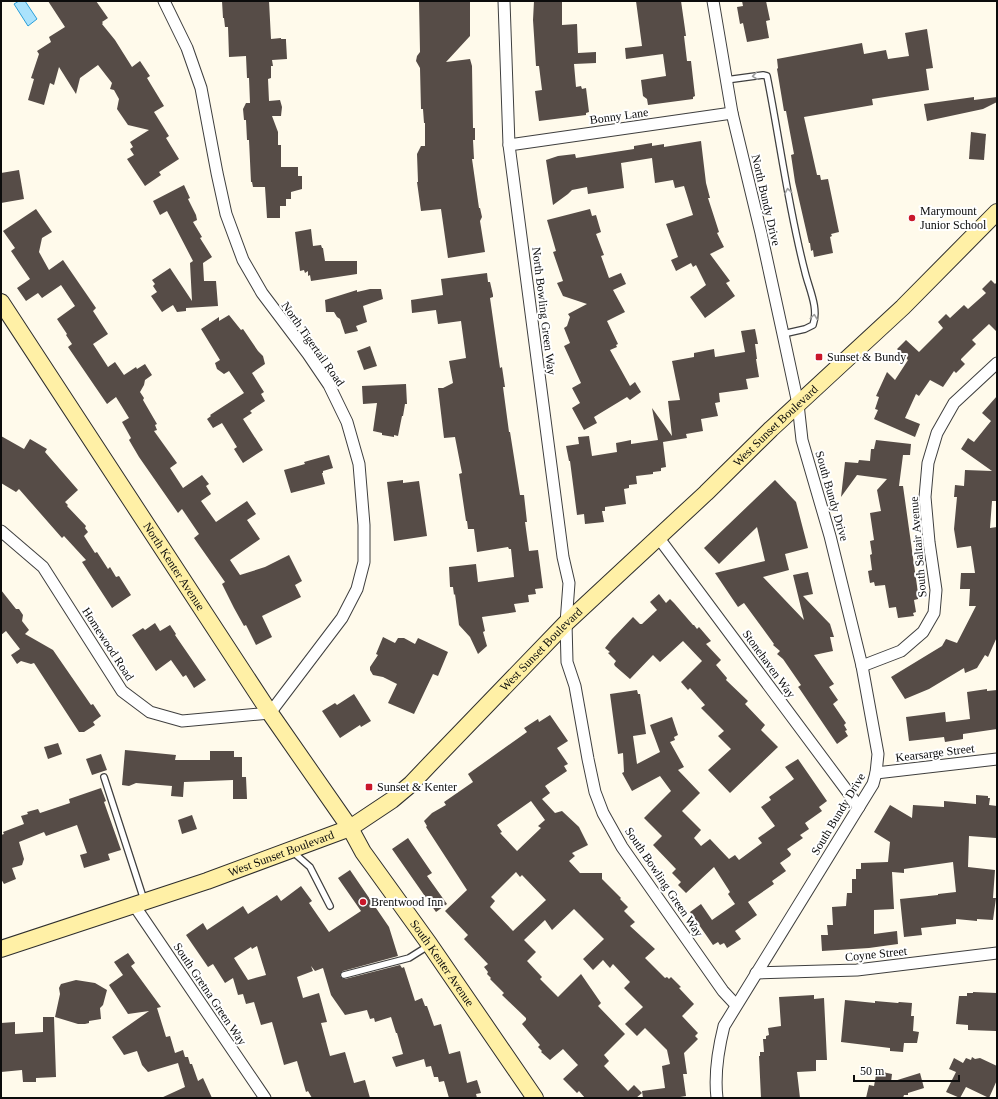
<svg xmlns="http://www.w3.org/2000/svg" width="998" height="1099" viewBox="0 0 998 1099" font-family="Georgia,serif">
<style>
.water{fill:#aae2fc;stroke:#2a9fda}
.building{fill:#564c47;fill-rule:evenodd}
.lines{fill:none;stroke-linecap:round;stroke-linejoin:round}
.lane-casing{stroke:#3f3f3f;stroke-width:8}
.street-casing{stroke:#3f3f3f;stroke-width:13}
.secondary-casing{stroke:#2e2e2e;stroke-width:18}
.lane{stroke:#fff;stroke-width:5.5}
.street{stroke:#fff;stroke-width:11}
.secondary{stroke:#fff0a6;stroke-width:16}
.oneway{stroke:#9e9e9e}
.poi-dot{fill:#c9172a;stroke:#fff;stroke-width:1.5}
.labels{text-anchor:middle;stroke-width:4;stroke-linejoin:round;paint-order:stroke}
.street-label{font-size:12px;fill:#0c0c0c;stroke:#fff}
.poi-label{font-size:12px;fill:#0c0c0c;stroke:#fff;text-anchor:start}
</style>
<rect width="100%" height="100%" fill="#fffaeb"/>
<path class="water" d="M19,1H25L37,19L28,26L14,4Z"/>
<g class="building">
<path d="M48,1H96L108,18L102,22L103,23L102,24L115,40L132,67L140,61L150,76L147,78L164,106L154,112L169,136L166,138L179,159L159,172L161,175L145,186L127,159L134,155L130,149L133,147L130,142L149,130L128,125L117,109L119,99L114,90L110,89L112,83L98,65L80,78L76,94L59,67L54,85L50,83L44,105L28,100L34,79L31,78L39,54L37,51L51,42L49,37L65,27Z"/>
<path d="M222,1H269L271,39L281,38V39H286V41L287,59L272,60L273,66H271V78L268,79L269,101L280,100L282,107L281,116H272L278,132V145H281V167H298V176H302V189L291,192V199H286V206H280V218H267L265,187H253L252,182H251L249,140H247L246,120H244L243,109L246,103H250L249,78H247L246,56L229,57L228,27H225L224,18H223Z"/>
<path d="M419,1H470V36L446,62L470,59L472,66L473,128H475V140H473L474,159H472L479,208H480L482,217L480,221L485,252L448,258L441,209L421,211L417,182H418L417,154L421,146H425V123H424L423,109H421L420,68L416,61L417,56L420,52Z"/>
<path d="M534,1H562V25L577,24L578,53L596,52V63L574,64L576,87L581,86L582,89L586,88L589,112L586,113V115L539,121L535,91L542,90L539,66H536L533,20Z"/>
<path d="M636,1H681L686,36H684L687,61H691L695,96L693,97V99L648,105L647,99L643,96L641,80L666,76L663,54L626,59L625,48L642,46Z"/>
<path d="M742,1H766L770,20L766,21L769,38L747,42L743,23L740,24L737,7L743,6Z"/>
<path d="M927,29L933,68L926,69L929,90L872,99L873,105L804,117L817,175H820L821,180L828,179L839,232L831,234L832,236L830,237L833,253L814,257L813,250L811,251L810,243H809L795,182L791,155L794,154L786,111H784L777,69L778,68L777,59L862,43L864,54L886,50L888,59L909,56L905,33Z"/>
<path d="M974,97V100L997,97V102L983,109L927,121L924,104Z"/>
<path d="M971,132L986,134L984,160L969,159Z"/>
<path d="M701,141L706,183L710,198H708L719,232L717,233L724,247L710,254L730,281L726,283L735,296L705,318L690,297L706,285L696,265L693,267L691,263L676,271L671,260L678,257L666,224L693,215L684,186L675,188L673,180L655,183L652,158L621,163L624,188L588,194L587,187L572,190L568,194L553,205L546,160L558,156L575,154L576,158L634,149V146L652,143V146L664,144V147Z"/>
<path d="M19,170L24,199L1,203V173Z"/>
<path d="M184,185L190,198L188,199L196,215L197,220L193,222L202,237L200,238L212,257L203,263L204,281H216L218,306L186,308V311L177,312L173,305L162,312L151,296L157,292L153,286L155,284L152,280L170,268L192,301L190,263L193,261L167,211L160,215L153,201Z"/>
<path d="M36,209L52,232L42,238L39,252L49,270L63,260L96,308L93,311L108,334L93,344L108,367L115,362L124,375L136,367L137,369L145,364L152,375L145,380L144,385L140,392L144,398L143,400L157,424L155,425L157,430L154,431L177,463L170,468L183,488L202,475L209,484L206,486L211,494L201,501L216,522L247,501L256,514L247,520L260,539L230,560L240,575L265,567L289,555L302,581L295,585L301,597L262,616L272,637L256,645L246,625L244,626L234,608L222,584L225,582L194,538L199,534L182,509L178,513L139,457L129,440L131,438L122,422L129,418L116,397L107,404L68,347L72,344L66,335L67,334L57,319L75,306L61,285L42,298L38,293L26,301L17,288L30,279L11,251L15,248L3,231Z"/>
<path d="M590,209L592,216L596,215L601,232L596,234L604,255L601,256L609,278L621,273L626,284L613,290L625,312L607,321L618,344L616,345L617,347L610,350L630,386L635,382L641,392L630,400L627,397L594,417L597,423L584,430L572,408L580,403L572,388L581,383L564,346L570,343L564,328L567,326L570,317L568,314L587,304L563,296L557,283L563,281L553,252L556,251L547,220Z"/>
<path d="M311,229L313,246L321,245L322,248H323L325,261H357V274L311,281L310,275L308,276V271L305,273L304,270L300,271L295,232Z"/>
<path d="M487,273L488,282H490L493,295V297L490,298L500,368L502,367L505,387H503L509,432H510L520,495H524L527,522H525L529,551L538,550L543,588L535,589L536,594L528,595L529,602L514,604L516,612L482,617L485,631L483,632L487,646L478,654L470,637L459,625L455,594L454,595L453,587H450L449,567L476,564L478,582L514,577L511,549H509L508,547L477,552L474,529H468L467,521H466L459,474L462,473L455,437L444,438L438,388H443L453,383L449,361L466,358L461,321L438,324L436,310L412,313L411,300L443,295L441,279Z"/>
<path d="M991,280L995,284L997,282V332L989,324L972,340L976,344L961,359V360L965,364L956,373L954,371L943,387L930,380L919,396L916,394L905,418L920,424L915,437L874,419L878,410L875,409L879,397L876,396L887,372L895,380L908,360L897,349L906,340L919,352L943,328L938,322L946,314L950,318L964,305L968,309L986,293L982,289Z"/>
<path d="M370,289H381L383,299L363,306L367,322L356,326L358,331L345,334L340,319L337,317L334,312H326L325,300L357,290V292Z"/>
<path d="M229,315L241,330L243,329L258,351L263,356L265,364L252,373L264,392L261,394L265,401L250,411L252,413L243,419L263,450L243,463L234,449L237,447L222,423L213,428L207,419L211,416L210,415L244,393L229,371L224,374L217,369L215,363L220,360L201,329L219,317V321Z"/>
<path d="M755,329L758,344H755L757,359H756L759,377L746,379L748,389L719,393L720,402L715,403L718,416L701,419L703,431L686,434L687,438L663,442L666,467L661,468V471L653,472V474L636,476L637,484L629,485V488L624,489L626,504L605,507V511H602L604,522L585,524L584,514L577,515L570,461H569L566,446L579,444L578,437L589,436L592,456L617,452L616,443L631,440V444L658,440L652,408L672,436L668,401L680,400L672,361L694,357V353L714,349L715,357L745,352L741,331Z"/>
<path d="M370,346L377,366L364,370L357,351Z"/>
<path d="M406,384L407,404H405L403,416H402L398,436L394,435V437L382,435V433L373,431L377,403L363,404L362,386Z"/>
<path d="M997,396V475L996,489H997V501H992L990,528L997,527V637L988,657L985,655L977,668L965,673L964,668L929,689L905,699L891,677L942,646L946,639L957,643L976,606H969L970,589H960L961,573H975L971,546L957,548L954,529L957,497H954L955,485L964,486L965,470L992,471L961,449L968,438L974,442L991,421L982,413Z"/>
<path d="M1,436L24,449L30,439L47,449L45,452L78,490L65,502L68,505L67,506L86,526L85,528L88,532L84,536L95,553L97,552L108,569L110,567L116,577L119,576L131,595L112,608L82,562L86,560L64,536L62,538L19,489L16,492L1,483Z"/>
<path d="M876,440L911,444L910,455H903L899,486H903L918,593V599L914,600L916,612L913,613L914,616L898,618L896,607L889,608L885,585L875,586L874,582L870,583L868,571L872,570L870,555L872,554L870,541L874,540L870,513L881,511L877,490L887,479L857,475L841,497L845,462L858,463L859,460L870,461L871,449H874Z"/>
<path d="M329,455L333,468L323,471V473H322L325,484L291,493L284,470L305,464L304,462Z"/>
<path d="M403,480V483L419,481L427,536L394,541L387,482Z"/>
<path d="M775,480L796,502L808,548L785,554L789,570L763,577L804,620L793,575L808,572L813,594L803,596L830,624L834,637H830L833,651L814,655L834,684L829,687L838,700L833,704L846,723L844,725L847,730L845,731L848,736L837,744L799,688L798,687L801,685L783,659L777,654L780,651L773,645L774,644L744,603L738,607L715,573L765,561L757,527L719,564L704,548Z"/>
<path d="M1,590L16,609H19L23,615L22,621L29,630L25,634L53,650L91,705L93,704L101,716L93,722L95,725L84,732H79L34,663L31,664L21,661L17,664L11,655L20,649L6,631L1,635Z"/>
<path d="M659,594L666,603L670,599L674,603L693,625H694L697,629L699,627L711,641L706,644L721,660L716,665L727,678L726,680L748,701L745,704L765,725L761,730L778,747L730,793L708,770L731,749L718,736L724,731L701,708L705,705L690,688L688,690L681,682L702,661L683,641L660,662L653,655L630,679L615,666L614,664L616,661L608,653L610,652L605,648L612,639L633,617L640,624H642L657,610L650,602Z"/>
<path d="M155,623L160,631L170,625L176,634L175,635L206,680L194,688L186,675L183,677L171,660L156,671L132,635L143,628L145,630Z"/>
<path d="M383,637L395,643L398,638H404L415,644L418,638L448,652L438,676L433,674L414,714L388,703L397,684L383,677L373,675L370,670V667L378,655L376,654Z"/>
<path d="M987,689V691L997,690V729L963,734V739L945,742L944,737L909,741L906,717L945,712L946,722L970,719L967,692Z"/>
<path d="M637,690L638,694H640L646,734L633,736L637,764L660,752L650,725L672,717L678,735L674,737L675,740L670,742L684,767L678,770L700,793L682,811L701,830L694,838L701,846L710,839L729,859L735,855L739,860L762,843L758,838L775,826L761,807L771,800L769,797L794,779L785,767L798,759L827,801L819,807L822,811L805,823L809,829L800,835L803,838L787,849L791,854L790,856L780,863L786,871L772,881L774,884L748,902L757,915L735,931L741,939L727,948L724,943L720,945L718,942L713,945L690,912L701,904L712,920L735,904L728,894L730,892L714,867L686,893L678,885L681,882L672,873L676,869L653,845L662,836L644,818L671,791L660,776L632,791L622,773L624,772L623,753L618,754L610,694Z"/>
<path d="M354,694L371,721L361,727L360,725L340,738L322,711L335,703L337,705Z"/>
<path d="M550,715L568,741L557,748L568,764L564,766L567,771L545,786L550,793L542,799L555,813L562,811L579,827L588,845L572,853L575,856L569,861L580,873H602V879L621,898L620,899L628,907L624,911L635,922L630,926L655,949L645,958L665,978L667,977L669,979L671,977L681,987L679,988L694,1004L682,1016L698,1033L695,1036L698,1039L684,1053L687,1074H683L686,1096L674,1098H643L642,1091L665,1088L662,1066L670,1064L667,1050L645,1028L637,1036L625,1024L643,1007L624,988L630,982L613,964L610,968L603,960L593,970L583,959L604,939L574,909L552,930L545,920L524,940L536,952L527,961L542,977L540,979L558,997L581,974L601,1003L598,1006L625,1034L604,1055L609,1061L604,1066L628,1091L634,1085L642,1093L636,1098H585L579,1091L577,1093L563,1079L578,1065L563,1049L550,1060L541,1052L542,1051L538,1047L540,1045L522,1024L526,1020V1018L502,995L504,993L490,979L491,978L487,974L488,972L484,967L488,964L464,939L468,935L445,911L467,890L426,827L427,826L424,821L432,813L446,805L444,802L473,782L468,774L527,732L524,728L538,719L539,722ZM531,801L545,820L538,826L541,828L517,851L500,833L502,832L497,825ZM516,872L520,877L522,875L546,900L513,931L490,907L495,901L491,897Z"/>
<path d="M58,743L62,754L48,759L44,747Z"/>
<path d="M125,750L176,755L175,760H210V751H234V757H242V777H246L247,799H233V780L184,782L183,797L171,796L172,786L136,783L129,786L122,785Z"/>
<path d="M101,754L107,770L92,775L86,759Z"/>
<path d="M101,788L106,801L104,802L121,850L108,854L110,860L84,868L80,855L87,853L77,825L46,836L44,832L19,842L24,859L22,865L12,868L16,879L4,884L1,879V835L4,834L3,832L24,824L21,816L28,814L27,812L38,809L40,813L70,803L69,799Z"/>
<path d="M976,795L988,796V798H990L989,805L997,806L996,838L969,836L968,867L995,870L993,898H996L993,920L977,919V921L956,919V924L921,928L922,935L904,937L900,899L938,895V894L956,892L953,862L904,869V873L892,872L894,909L874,910V934L897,931L898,944L869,948L822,951L821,935H828L827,925H833L832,907L846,906L847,893H852V879H856V869H861V863L888,862L890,842L874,832L890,805L912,818L913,805L944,807V801L976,804Z"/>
<path d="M192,815L197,829L182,834L178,820Z"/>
<path d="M408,838L432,873L427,876L447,904L436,912L392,849Z"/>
<path d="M350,870L389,927L398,956L343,971L340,974V976L343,979H345L400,965L402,968L404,967L415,1001L422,998L425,1006H427L434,1026L441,1024L449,1054L460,1051L467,1083L477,1080L481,1093L476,1094L477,1098H449L444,1081L439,1082L438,1077H434L431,1066L426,1067L424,1059L396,1067L392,1057L403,1054L397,1033H396L391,1017L375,1022L374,1018L370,1019L367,1010L345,1015L331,995L323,968L315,971L311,966L313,971L297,977L303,998L319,993L327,1022L321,1023L330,1056L345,1052L354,1083L365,1080L370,1098H312L308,1091L306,1092L297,1061L284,1065L272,1022L261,1025L254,1002L246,1004L243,994L238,995L233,978L225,983L213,964L208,967L186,935L203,923L207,930L243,906L248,914L277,895L281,901L301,886L312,901L309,903L329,932L361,911L338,878ZM257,946L266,975L248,980L234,958L251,947L252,949Z"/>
<path d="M128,953L135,963L131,966L161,1007L157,1008L166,1037L170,1036L175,1053L183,1050L185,1057H188L190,1064H192L198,1081L203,1078L212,1098H161L185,1087L178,1063L148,1072L142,1065L137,1051L124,1055L112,1037L149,1011L128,1014L109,985L123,975L114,962Z"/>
<path d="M76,980L95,983L107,990L103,1005L100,1008L101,1019L89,1021V1023L85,1024H78L55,1017L60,994L59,988L61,984Z"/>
<path d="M973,992L997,993L996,1031L968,1030V1025L956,1024L959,996H967V993H973Z"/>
<path d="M814,995V999L824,998L827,1060H816V1071L797,1072L800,1098H761L759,1056H760V1052H764L763,1039H766V1036L769,1035L768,1028L781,1026L779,997Z"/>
<path d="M845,1000L875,1003V1001L898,1003L899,1002L912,1003L911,1016H914L913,1031L919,1032L917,1043H904L903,1052L890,1051V1048L841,1042Z"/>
<path d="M43,1017H54L56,1077L36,1078V1082H23L22,1070L1,1072V1023L15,1022V1034L43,1032Z"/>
<path d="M972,1057L975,1059L980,1058L997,1066V1080L989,1098L966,1087L960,1098L946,1092L956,1072L949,1069L954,1058L963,1063L966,1058L971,1060Z"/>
<path d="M882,1072L892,1074L891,1082L920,1073L924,1088L908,1093V1095H904L903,1098H866L869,1085L874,1086L876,1075L881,1076Z"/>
</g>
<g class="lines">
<g class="lane-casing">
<g id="lane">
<path d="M726,80L763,75L767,76C780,141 788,207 805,272C809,289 819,308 813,325L805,329L783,334"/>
<path d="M104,777L144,900"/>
<path d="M293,852L310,867L330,906"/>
<path d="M344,975L409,958L428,946"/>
</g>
</g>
<g class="street-casing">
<g id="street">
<path d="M504,1L509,145L563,557L569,583L566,623L567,662L575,686L588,759L595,792L603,813L622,847L723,991L736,1005"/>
<path d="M713,1L732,113L761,233L783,334L798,404L802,440L830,536L862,666L878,754L876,773L873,784L724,1026C718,1050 714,1073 717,1098"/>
<path d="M509,145L732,113"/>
<path d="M1,531L43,567L122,691L150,712L182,721L270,713L342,618L357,589L364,562V525L359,464L347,422L329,385L308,354L262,293L243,260L226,214L217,173L201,88L187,48L164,1"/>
<path d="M658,537L859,807"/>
<path d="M862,666L901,651L923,632L934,613L936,590L929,542L925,497L928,463L937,433L954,403L997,363"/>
<path d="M876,773L997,759"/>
<path d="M134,905L265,1098"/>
<path d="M756,973L857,970L997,953"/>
</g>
</g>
<g class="secondary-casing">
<g id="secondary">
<path id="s1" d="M1,302L270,713L350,828L363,852L430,945L535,1098"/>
<path id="s2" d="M1,949L207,881L350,828L392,800L411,784L430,764L566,623L706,493L771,429L903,307L997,212"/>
</g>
</g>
<use href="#lane" class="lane"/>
<use href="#street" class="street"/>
<use href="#secondary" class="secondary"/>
</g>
<defs><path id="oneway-chevron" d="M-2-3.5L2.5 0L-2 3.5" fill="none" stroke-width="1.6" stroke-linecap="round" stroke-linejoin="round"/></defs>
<g class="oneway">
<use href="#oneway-chevron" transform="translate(755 76) rotate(172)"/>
<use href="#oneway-chevron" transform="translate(788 191) rotate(-100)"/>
<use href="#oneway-chevron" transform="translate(814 317) rotate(-82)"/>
</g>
<g class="poi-dot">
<circle cx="912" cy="218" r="4"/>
<rect x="815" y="353" width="8" height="8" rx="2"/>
<rect x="365" y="783" width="8" height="8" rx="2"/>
<circle cx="363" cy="902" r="4"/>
</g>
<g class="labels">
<g class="street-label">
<text transform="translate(619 116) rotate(-8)" y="4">Bonny Lane</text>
<text transform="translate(766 200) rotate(77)" y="4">North Bundy Drive</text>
<text transform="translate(544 311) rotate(83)" y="4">North Bowling Green Way</text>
<text transform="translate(313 344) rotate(55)" y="4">North Tigertail Road</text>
<text dy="4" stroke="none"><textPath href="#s2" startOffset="956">West Sunset Boulevard</textPath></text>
<text transform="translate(832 496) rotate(74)" y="4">South Bundy Drive</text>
<text transform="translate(918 547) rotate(-95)" y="4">South Saltair Avenue</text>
<text dy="4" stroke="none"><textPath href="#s1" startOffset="316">North Kenter Avenue</textPath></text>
<text transform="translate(108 644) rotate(57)" y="4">Homewood Road</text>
<text dy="4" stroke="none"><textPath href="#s2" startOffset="632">West Sunset Boulevard</textPath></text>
<text transform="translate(769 664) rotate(54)" y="4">Stonehaven Way</text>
<text transform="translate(935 753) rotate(-7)" y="4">Kearsarge Street</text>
<text transform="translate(838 814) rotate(-59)" y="4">South Bundy Drive</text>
<text dy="4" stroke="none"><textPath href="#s2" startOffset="296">West Sunset Boulevard</textPath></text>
<text transform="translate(664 882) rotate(56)" y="4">South Bowling Green Way</text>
<text transform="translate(876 954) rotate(-6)" y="4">Coyne Street</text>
<text dy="4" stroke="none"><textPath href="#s1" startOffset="795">South Kenter Avenue</textPath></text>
<text transform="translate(210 994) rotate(56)" y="4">South Gretna Green Way</text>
</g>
<g class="poi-label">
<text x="920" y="215">Marymount<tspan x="920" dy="14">Junior School</tspan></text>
<text x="827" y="361">Sunset &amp; Bundy</text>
<text x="377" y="791">Sunset &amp; Kenter</text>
<text x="371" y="906">Brentwood Inn</text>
</g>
</g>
<rect width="998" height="1099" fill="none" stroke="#0c0c0c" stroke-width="4"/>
<path d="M854 1075v6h105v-6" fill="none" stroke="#0c0c0c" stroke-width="2"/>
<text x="860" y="1075" font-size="12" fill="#0c0c0c" stroke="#ffffff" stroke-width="3" paint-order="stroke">50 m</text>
</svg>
